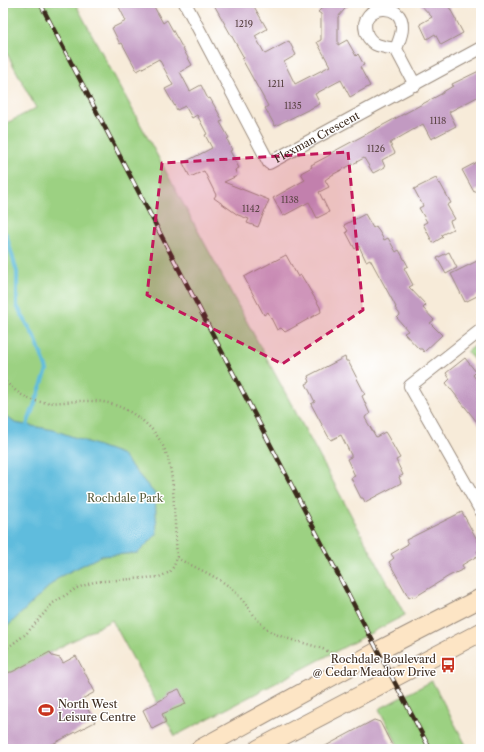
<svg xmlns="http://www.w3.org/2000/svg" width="484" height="752" viewBox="0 0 484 752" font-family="'Libre Caslon Text',serif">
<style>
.green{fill:#9cd182;stroke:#6c7e50}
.water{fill:#5fbcdd;stroke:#4d737e}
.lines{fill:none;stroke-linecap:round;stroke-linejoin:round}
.stream{stroke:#5fbcdd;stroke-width:4}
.building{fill:#c29ac2}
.street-casing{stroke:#998a7c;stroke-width:14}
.secondary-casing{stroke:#998a7c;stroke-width:20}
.path{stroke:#998a7c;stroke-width:2.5;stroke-dasharray:1 3;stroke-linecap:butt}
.street{stroke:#fff;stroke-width:12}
.secondary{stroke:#fde5c5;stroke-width:18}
.rail-casing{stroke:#3b2a1e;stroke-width:4.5}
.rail{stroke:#fff;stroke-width:3;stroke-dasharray:9;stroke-linecap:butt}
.marked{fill:#c2185b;fill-opacity:0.2;stroke:#c2185b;stroke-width:3;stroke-dasharray:8 5;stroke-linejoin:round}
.labels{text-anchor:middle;stroke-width:3;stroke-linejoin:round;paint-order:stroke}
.number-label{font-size:9px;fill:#5d4647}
.street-label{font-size:11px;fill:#3b2a1e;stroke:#fff}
.park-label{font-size:11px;fill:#585c3c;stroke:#fff}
.poi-label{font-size:11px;fill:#3b2a1e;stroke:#fff;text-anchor:end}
</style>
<rect width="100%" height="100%" fill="#fff"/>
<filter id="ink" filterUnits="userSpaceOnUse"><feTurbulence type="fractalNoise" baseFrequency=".025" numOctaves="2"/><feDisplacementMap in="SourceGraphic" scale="8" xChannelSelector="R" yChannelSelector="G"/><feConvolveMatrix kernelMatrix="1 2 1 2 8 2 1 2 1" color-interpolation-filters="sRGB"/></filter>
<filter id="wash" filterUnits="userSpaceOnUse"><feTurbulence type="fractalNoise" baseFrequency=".012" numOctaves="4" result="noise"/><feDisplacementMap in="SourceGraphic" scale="16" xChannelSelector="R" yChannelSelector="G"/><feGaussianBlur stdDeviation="0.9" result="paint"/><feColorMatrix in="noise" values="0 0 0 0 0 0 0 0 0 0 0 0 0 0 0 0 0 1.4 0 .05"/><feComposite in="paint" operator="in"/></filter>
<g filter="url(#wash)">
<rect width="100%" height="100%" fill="#f7ebd9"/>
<g class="green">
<path d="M3,3H75L405,615L175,736L112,620L3,677V125L36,108L3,46Z"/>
<path d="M481,341V368L467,352Z"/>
<path d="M432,681L468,749H400L379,709Z"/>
</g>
<path class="water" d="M3,414L15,423L54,430L121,454L155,494L157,534L138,553L101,556L59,577L10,624L3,628Z"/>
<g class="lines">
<path class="stream" d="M6,234L17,272V306L36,340L47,370L27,425"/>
</g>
<g id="blocks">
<g class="building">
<path d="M117,3H152L163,23L167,20L192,65L180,72L190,91L201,85L208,99L210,98L223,121L220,122L229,138L227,139L232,150L230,151L239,168L235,170L237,176L224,182L269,200L258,227L247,223L249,219L238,215L214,198L216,195L204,171L190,177L183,163L212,148L205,135L207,134L197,115L192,118L185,106L177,110L165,89L173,85L159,59L137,71L122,43L120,44L112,28L126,21Z"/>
<path d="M213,3H252L267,29L255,36L265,54L289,41L296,55L284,62L295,84L330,66L317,42L321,40V14L318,12L327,3H350L338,17V45L347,40L356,56L358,54L364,65L360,67L370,86L350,97L341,80L315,94L320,104L275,126L265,108L268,106L242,59L244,58Z"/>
<path d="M419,3H447L463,33L441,45L435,34L427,39L420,24L432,17Z"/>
<path d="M481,70V95L449,112L456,126L431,139L423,124L390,143L395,153L382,160L385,167L373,173L364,158L332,175L325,180L329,187L319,192L329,212L317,218L309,202L283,216L273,198L305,180L301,173L312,167L311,165L330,155L329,154L443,93V92L453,86L452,84Z"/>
<path d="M481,160V188L474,192L462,170Z"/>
<path d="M436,178L439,184L440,183L451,203L447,205L455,219L450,221L453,229L441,235L443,237L433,243L423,224L427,222L419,208L423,206L414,189Z"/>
<path d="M365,214L373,228L376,226L384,240L388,238L396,252L399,250L408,266L404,268L413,285L409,287L426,305L423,308L434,320L430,323L442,335L424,352L422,349H419L404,333L408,331L397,318L400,315L399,313L395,308L396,307L370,259L366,261L359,246L355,249L346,232L348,231L344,225Z"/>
<path d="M449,252L457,268L446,274L437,258Z"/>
<path d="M286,255L298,277L301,275L320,307L321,312L285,332L281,328L277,330L268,312L264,315L244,277Z"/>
<path d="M481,259V294L465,302L451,274Z"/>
<path d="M345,357L346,361H348L365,394L362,396L370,414L366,416L365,418L376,437L385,432L387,435L400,458L396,460L403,475L399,477L401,483L365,502L363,498H361L351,478L355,476L347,459L351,457V455L341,435L331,440L328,436L311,404L315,402L306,384L310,382L308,376Z"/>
<path d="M465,358L476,372L473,375L481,386V427L446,383L450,379L446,373Z"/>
<path d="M462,512L481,547V549L477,551L479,555L462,565L464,569L449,576L415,597L412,596L409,598L389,562L394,558L391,554L408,544L406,540Z"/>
<path d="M50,652L52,656L60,658L63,663L76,656L95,692L82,699L95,722L43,749H3V675L10,672H12Z"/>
<path d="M179,689L186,704L162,714L166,722L152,729L143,710L168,696L167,694Z"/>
<path d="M374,720L380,722L394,749H320Z"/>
</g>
</g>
</g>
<g filter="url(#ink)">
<use href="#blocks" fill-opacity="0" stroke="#998a7c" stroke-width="1"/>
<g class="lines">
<g class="street-casing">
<g id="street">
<path id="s1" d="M185,3L269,163L481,48"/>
<path d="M396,49C390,48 381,47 375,44C371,41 367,37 366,32C358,4 404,0 402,28C402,35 398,43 396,49L415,85"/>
<path d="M481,330L410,386L481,511"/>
</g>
</g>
<g class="secondary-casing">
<g id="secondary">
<path d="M200,749L378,651L481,598"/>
<path d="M258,749L481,632"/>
</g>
</g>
<g class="path">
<path d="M3,379C35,413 52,400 93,401C106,401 120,406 130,412C169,435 172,466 174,506C175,524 176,541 177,558L174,566L170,572L159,577L104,581L94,582L77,588L53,603L26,634L3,651"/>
<path d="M177,558C195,568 223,578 237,594C249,606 256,622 270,631C285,640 304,642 320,648C326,650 331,653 337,656"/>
</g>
<use href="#street" class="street"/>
<use href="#secondary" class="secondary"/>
<g class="rail-casing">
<path id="rail" d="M40,3L378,651L430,749"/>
</g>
<use href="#rail" class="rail"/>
</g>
</g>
<path class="marked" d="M348,152L363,310L282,364L147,295L162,163Z"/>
<defs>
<g id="bus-bare" transform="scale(1.2)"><path d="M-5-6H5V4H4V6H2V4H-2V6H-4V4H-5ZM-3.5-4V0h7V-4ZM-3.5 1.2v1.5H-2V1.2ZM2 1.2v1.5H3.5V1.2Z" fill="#c8321e" stroke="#fff" stroke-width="2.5" paint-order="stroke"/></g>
<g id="stadium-bare" transform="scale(1.2)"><path d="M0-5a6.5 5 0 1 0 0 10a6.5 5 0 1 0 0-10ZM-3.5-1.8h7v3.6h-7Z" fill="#c8321e" stroke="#fff" stroke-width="2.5" paint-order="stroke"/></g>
</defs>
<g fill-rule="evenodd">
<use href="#bus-bare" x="448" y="665"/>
<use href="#stadium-bare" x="46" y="710"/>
</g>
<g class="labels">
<g class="number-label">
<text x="244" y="27">1219</text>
<text x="276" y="87">1211</text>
<text x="293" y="109">1135</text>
<text x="438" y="124">1118</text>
<text x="376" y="152">1126</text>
<text x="290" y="203">1138</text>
<text x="251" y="212">1142</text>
</g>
<g class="street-label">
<text dy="4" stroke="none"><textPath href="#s1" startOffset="235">Flexman Crescent</textPath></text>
</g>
<g class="park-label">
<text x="125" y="502">Rochdale Park</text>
</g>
<g class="poi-label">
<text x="436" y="663">Rochdale Boulevard<tspan x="436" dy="13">@ Cedar Meadow Drive</tspan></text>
<text x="58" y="708" text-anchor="start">North West<tspan x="58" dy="13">Leisure Centre</tspan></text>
</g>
</g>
<rect width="484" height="752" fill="none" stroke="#fff" stroke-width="16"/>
</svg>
